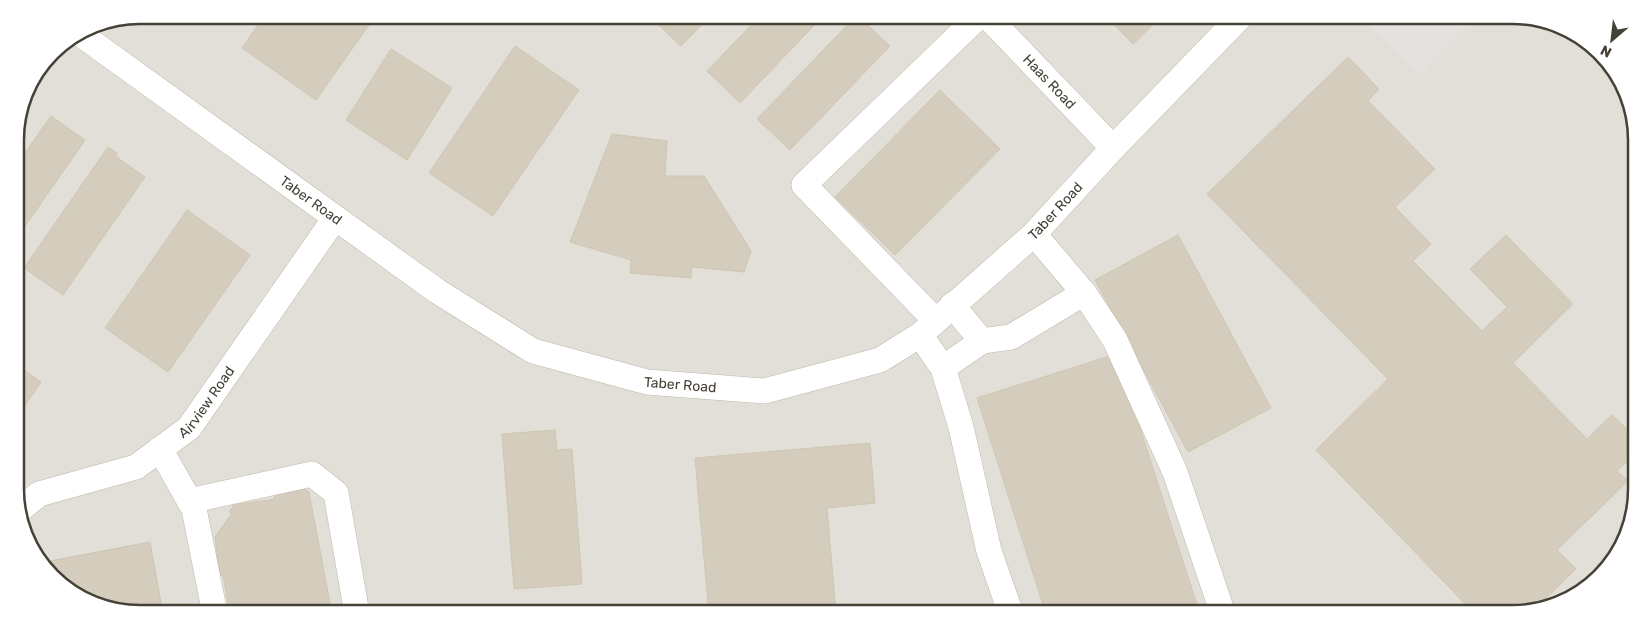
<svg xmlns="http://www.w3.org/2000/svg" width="1652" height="629" viewBox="0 0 1652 629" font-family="Rubik,sans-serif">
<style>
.industrial{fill:#e2dfd8}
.parking{fill:#e4e2df}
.building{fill:#d4cdbd;stroke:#cec6b0}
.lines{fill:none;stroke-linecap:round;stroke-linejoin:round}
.minor-casing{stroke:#beb9aa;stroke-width:26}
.minor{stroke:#fff;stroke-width:25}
.labels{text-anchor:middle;stroke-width:4.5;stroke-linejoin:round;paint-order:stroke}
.street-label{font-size:14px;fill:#454136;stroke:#fff}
.rim{fill:none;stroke:#454136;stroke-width:2.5}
</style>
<rect width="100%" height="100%" fill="#f3f0e7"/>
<path class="industrial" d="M140,15H1512L1552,22L1606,58L1636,123L1630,529L1588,588L1520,614H140L100,607L46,571L17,513L15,132L28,84L57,46L92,24Z"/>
<path class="parking" d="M1367,15H1477L1420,74L1362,19Z"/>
<g class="building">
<path d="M265,15H376L316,100L242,48Z"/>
<path d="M648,15H711L681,46Z"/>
<path d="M761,15H824L740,103L707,71Z"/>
<path d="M857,15L890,46L790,150L757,119Z"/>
<path d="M1105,15H1163L1133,44Z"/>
<path d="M515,46L579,90L493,216L429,173Z"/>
<path d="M391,49L452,88L407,160L346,120Z"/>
<path d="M1348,57L1379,89L1368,101L1435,169L1395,207L1431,244L1413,261L1482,331L1507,307L1470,269L1506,235L1573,304L1513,363L1587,439L1612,415L1632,434L1631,457L1617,471L1628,481L1557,550L1576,569L1536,608L1520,614H1475L1316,450L1388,379L1207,194Z"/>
<path d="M940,90L1000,149L895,255L835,197Z"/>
<path d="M51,116L85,140L16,239L15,167Z"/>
<path d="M612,134L667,141L665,176H704L751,251L744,272L692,267L691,278L630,273L631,260L570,242Z"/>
<path d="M108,147L117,153L115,156L145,177L63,295L24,268Z"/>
<path d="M187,210L250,255L168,372L105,328Z"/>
<path d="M1178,235L1271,408L1188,452L1095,280Z"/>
<path d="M1116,354L1200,614H1046L977,398Z"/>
<path d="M17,365L41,382L17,417Z"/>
<path d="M555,430L557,450L572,449L582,584L514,589L502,434Z"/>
<path d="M870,443L875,503L827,508L836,614H709L695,458Z"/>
<path d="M302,488L309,492L332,614H230L223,575L220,576L215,537L232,513L229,512L234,505L275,499L274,494Z"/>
<path d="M150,542L163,614H140L100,607L53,576L50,561Z"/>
</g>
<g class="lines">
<g class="minor-casing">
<g id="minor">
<path id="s1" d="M986,15L1113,148"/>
<path id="s2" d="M79,33L437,291L533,351L647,382L765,391L880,360L920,335L1034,234L1113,148L1242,15"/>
<path d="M1034,234L1084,293L1115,340L1175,472L1223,614"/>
<path d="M952,305L982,341L1011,337L1084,293"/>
<path d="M935,320L804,185L980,15"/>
<path d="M920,335L943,368L961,427L989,551L1011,614"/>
<path d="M943,368L982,341"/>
<path d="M160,449L194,509L215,614"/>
<path d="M189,501L312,474L336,493L357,614"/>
<path id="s3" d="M17,512L39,494L136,467L189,428L335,218"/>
</g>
</g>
<use href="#minor" class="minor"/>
</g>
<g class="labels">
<g class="street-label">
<text dy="5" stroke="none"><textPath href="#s1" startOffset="92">Haas Road</textPath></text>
<text dy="5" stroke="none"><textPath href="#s2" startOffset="286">Taber Road</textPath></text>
<text dy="5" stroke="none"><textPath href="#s2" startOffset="1141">Taber Road</textPath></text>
<text dy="5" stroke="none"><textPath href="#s2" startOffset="706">Taber Road</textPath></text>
<text dy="5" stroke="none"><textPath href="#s3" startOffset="226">Airview Road</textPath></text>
</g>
</g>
<path d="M0 0H1652V629H0ZM140 24H1512A116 116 0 0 1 1628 140V489A116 116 0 0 1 1512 605H140A116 116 0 0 1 24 489V140A116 116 0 0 1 140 24Z" fill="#fff" fill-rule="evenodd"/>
<path class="rim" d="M140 24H1512A116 116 0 0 1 1628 140V489A116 116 0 0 1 1512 605H140A116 116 0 0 1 24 489V140A116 116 0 0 1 140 24Z"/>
<g transform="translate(1612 40) rotate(208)" stroke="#ffffff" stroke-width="4" paint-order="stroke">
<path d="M0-4L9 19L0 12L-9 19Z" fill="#454136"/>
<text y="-8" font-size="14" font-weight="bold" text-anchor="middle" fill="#454136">N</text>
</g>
</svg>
